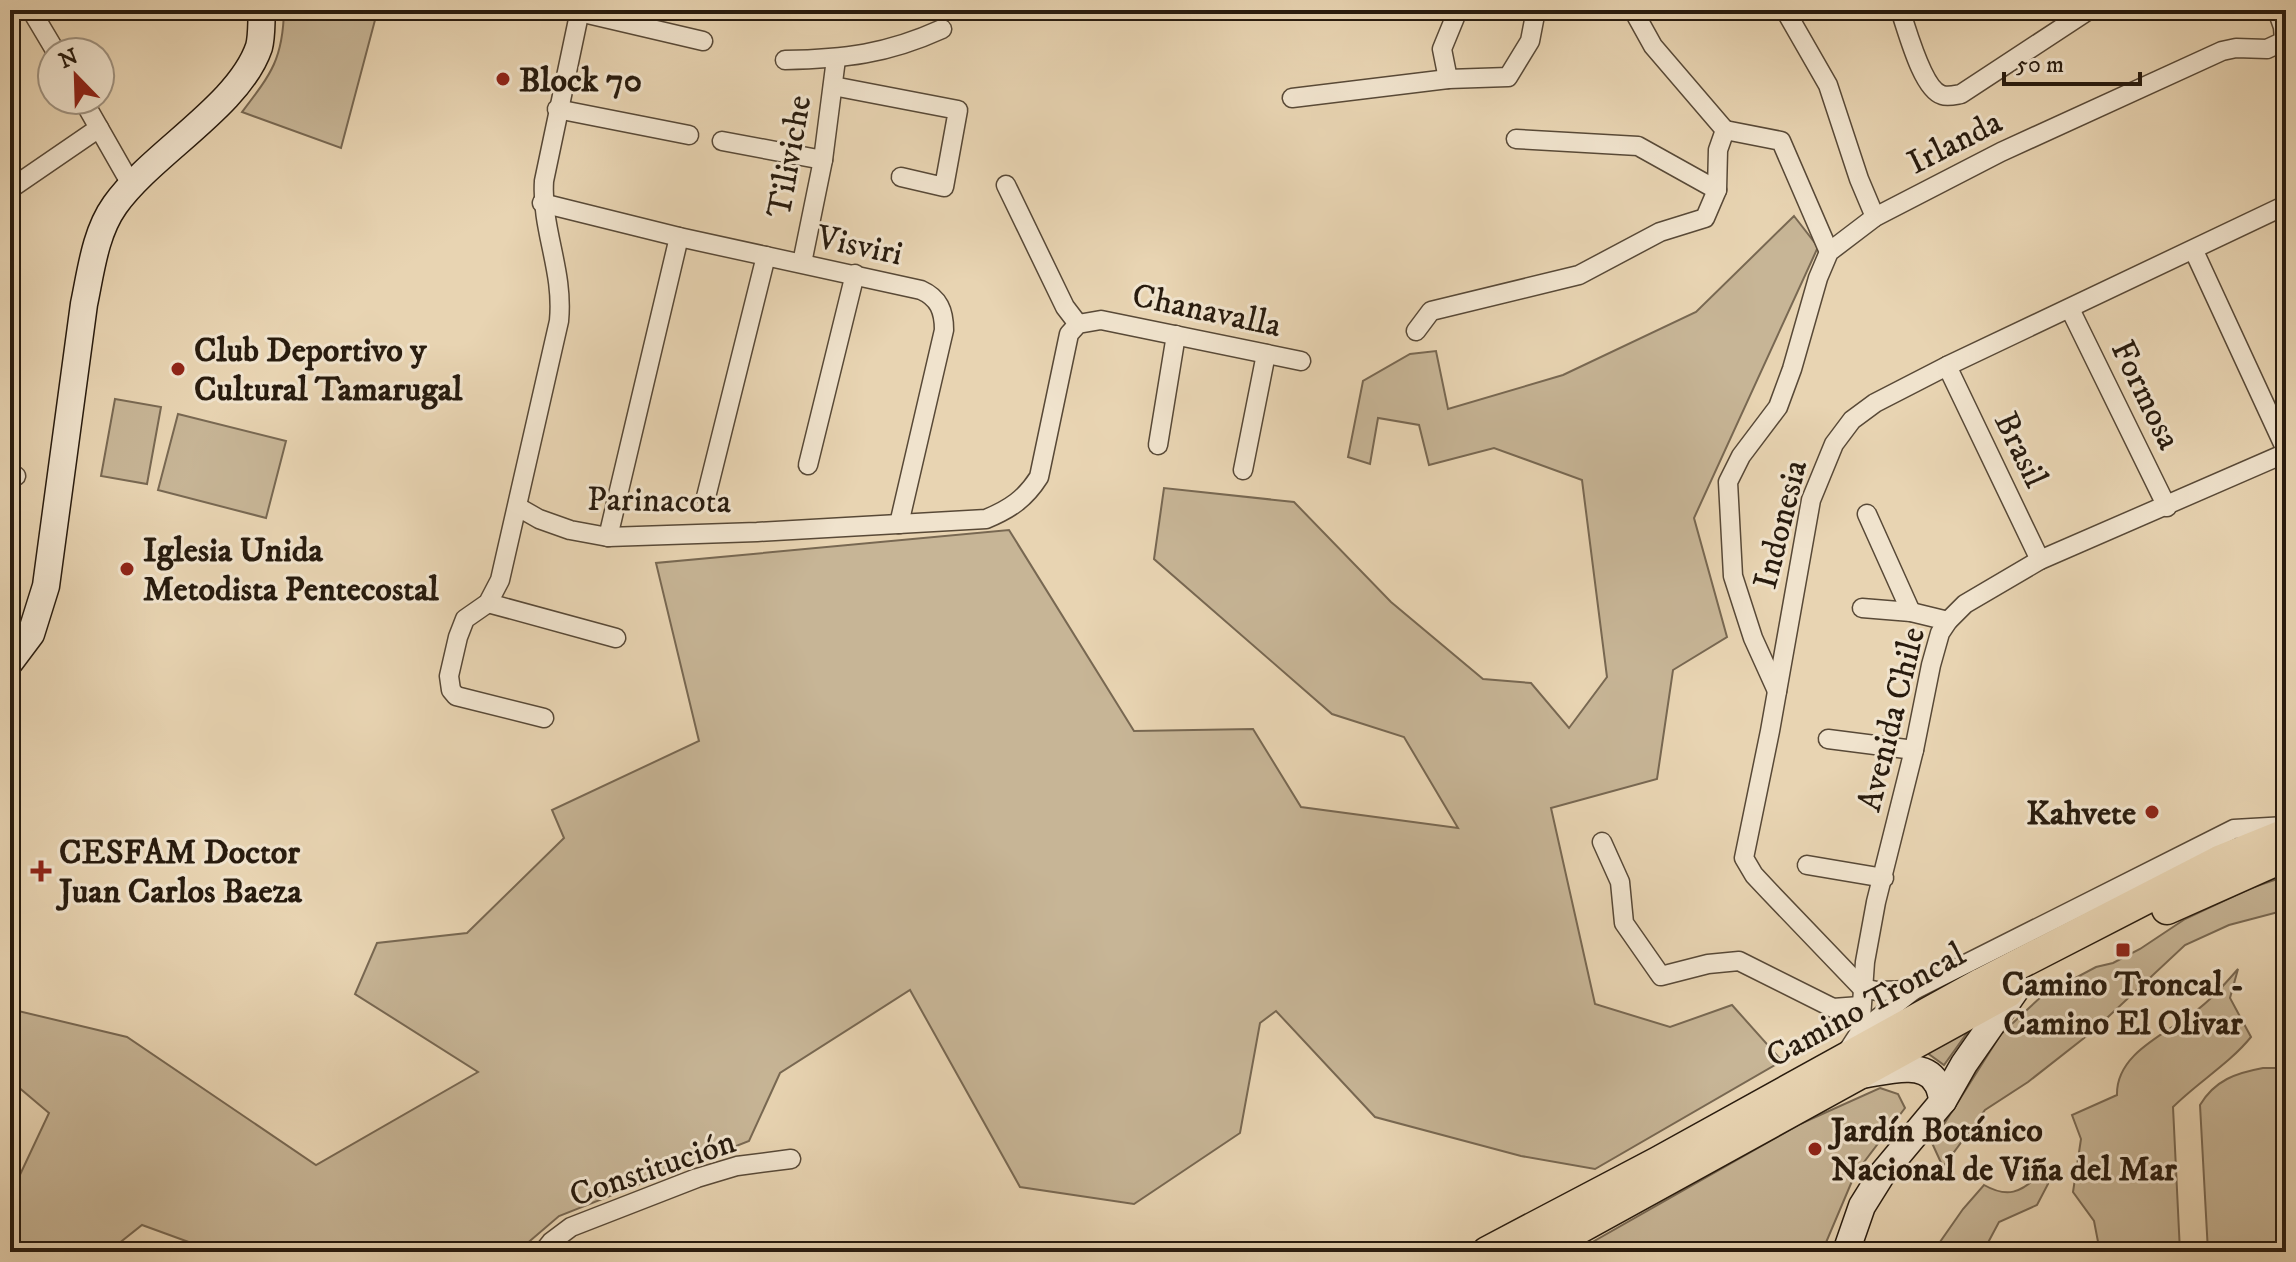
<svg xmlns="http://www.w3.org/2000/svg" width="2296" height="1262" viewBox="0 0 2296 1262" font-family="'IM FELL DW Pica',serif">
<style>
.green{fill:#c7b596;stroke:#786852;stroke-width:2}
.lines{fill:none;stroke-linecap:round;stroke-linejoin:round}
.street-casing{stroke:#584937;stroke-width:21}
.secondary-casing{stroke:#281b0e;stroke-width:29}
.primary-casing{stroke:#281b0e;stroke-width:33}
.street{stroke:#f0e3cd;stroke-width:18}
.secondary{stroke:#f0e3cd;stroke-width:26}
.primary{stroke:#e8d4b2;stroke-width:30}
.poi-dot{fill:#8f2418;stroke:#f0e3cd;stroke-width:3}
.labels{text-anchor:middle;stroke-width:6;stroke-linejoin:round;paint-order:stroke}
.poi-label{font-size:34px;font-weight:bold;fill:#281b0e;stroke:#f0e3cd;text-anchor:start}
.street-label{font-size:34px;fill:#281b0e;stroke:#f0e3cd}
</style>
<rect width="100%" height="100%" fill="#e8d4b2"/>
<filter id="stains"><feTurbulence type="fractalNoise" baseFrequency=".0025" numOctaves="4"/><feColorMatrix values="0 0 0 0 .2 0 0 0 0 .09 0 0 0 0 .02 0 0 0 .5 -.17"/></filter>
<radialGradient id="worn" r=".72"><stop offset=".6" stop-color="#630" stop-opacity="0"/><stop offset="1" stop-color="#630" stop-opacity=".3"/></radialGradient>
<g class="green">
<path d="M284,10H380L375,20L341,148L242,112C271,74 283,59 284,10Z"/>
<path d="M1794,216L1818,247L1694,518L1727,637L1673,670L1657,779L1551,808L1595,1004L1670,1027L1732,1005L1782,1061L1595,1169L1521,1156L1375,1117L1276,1011L1260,1023L1240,1133L1134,1204L1020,1187L910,990L780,1073L749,1141L559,1216L517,1252H216L142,1225L108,1252H10V1196L49,1113L10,1080V1009L127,1037L316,1165L478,1072L355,994L377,943L467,933L564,838L552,810L699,741L656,563L1009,530L1134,731L1253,729L1301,807L1458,828L1404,737L1332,714L1154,559L1164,488L1294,502L1391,602L1483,679L1531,683L1569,728L1607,677L1582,480L1494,448L1429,465L1419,425L1378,418L1370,464L1348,457L1363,381L1410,354L1436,351L1448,409L1563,375L1696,312Z"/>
<path d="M115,399L161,407L147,484L101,476Z"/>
<path d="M178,414L286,441L266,518L158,490Z"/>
<path d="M2286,876V910L2229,925L2185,945L2093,1031L2028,1082L1985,1110L1943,1167L1932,1143L2001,1034L2043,995L2096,967L2113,963L2140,949L2185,919L2251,888Z"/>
<path d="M2238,969L2230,998L2251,1037C2229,1064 2198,1082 2173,1107L2180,1252H2100L2094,1221L2073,1192L2081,1139L2072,1115L2117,1095C2116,1054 2164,1035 2193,1013C2210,1001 2224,985 2238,969Z"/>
<path d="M1972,1026L1944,1065L1926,1052Z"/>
<path d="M2263,1068H2286V1252H2208L2200,1105C2215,1080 2236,1073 2263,1068Z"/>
<path d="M1880,1088L1898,1094L1905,1108L1855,1174L1822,1252H1575L1800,1124Z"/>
<path d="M2039,1175L2048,1184L2037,1205L1999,1222L1983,1252H1933L1963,1209L1984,1185C2007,1198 2021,1193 2039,1175Z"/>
</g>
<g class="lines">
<g class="street-casing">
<g id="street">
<path d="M31,10L56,52"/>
<path d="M1785,10L1828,85L1859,179L1875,217"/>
<path d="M1900,10C1907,29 1922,89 1942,95C1948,97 1955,95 1961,94L2089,10"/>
<path d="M579,12L703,41"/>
<path d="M785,60C844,59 887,54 942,29"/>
<path d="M1448,79L1442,49L1458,10"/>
<path d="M833,86L958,110L944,187L901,177"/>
<path d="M1292,98L1448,79L1508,77L1530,41L1536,10"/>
<path d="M83,100L132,186"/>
<path d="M557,109L689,135"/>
<path d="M1725,130L1781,141L1829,252"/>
<path d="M1516,139L1638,146L1717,190"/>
<path d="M722,141L823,160"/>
<path d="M1006,185L1065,307L1078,324"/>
<path d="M10,189L99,128"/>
<path d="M542,203L679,237L921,290C939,298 944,311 944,330L899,524"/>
<path d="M2194,251L2286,450"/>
<path d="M802,263L823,160L836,59"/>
<path d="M2070,309L2167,507"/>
<path d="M1416,331L1431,311L1579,275L1660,232L1705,218L1717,190L1718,150L1725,130L1653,46L1633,10"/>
<path d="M1947,366L2040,560"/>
<path d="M1158,445L1176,335"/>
<path d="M808,465L855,274"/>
<path d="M1243,470L1266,354"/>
<path d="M10,475L16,476"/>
<path d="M706,497L766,256"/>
<path d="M518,507L539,519L570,530L608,537L757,532L986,519C1010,509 1025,499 1039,477L1069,334L1078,324L1101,320L1301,361"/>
<path d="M1867,514L1911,612"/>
<path d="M608,537L679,237"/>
<path d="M488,603L616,638"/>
<path d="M1862,608L1911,612L1948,621"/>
<path d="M1777,691L1753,638L1733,576L1728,482L1741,456L1778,407L1792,369L1818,278L1829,252L1875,217L2001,152L2222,51L2236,48L2267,49L2284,41L2283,27L2277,10"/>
<path d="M544,718L456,696L451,690L449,676L458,637L465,619L488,603L500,580L559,321C564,270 541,230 544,181L580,10"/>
<path d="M1828,739L1914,750"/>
<path d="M1602,842L1620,882L1624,923L1661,976L1708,964L1739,961L1833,1008L1860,1006"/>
<path d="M1807,865L1884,878"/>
<path d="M1862,988L1769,891L1754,875L1744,858L1770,731L1811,500L1834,444L1852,420L1875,403L1947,366L2286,205"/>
<path d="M1862,988L1877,991L1914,990"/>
<path d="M1860,1032L1914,990L2234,829L2286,826"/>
<path d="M1845,1055L1860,1032L1865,962L1876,902L1914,750L1931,665L1940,633L1948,621L1965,604L2040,560L2286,453"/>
<path d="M543,1252L551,1242L571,1227L697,1178L737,1166L791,1159"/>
</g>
</g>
<g class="secondary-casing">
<g id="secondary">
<path d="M10,662L31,634L46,586L84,304C91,271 95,233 115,205C152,153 239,106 259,47C262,36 261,22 262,10"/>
<path d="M1861,1075C1883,1072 1923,1059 1936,1082C1940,1087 1941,1095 1943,1101"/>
<path d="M1846,1252L1862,1206L1882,1174L1943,1101L1964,1064L2017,988"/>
</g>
</g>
<g class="primary-casing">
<g id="primary">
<path d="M2167,909L2286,856"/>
<path d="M1487,1252L1658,1162L1982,983L2219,861L2286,834"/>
<path d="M1536,1252L2008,992"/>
</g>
</g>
<use href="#street" class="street"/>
<use href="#secondary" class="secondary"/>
<use href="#primary" class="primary"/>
</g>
<g class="poi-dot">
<circle cx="503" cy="79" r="8"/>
<circle cx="178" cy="369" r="8"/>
<circle cx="127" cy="569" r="8"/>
<circle cx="2152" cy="812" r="8"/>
<path d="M37 859h8v8h8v8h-8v8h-8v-8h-8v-8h8z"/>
<rect x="2115" y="942" width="16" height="16" rx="4"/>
<circle cx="1815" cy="1149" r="8"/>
</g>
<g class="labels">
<g class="poi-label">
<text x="519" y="91">Block 70</text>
<text x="194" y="361">Club Deportivo y<tspan x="194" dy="39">Cultural Tamarugal</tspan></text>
<text x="143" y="561">Iglesia Unida<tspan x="143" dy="39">Metodista Pentecostal</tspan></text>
<text x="2136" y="824" text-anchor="end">Kahvete</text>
<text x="59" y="863">CESFAM Doctor<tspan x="59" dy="39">Juan Carlos Baeza</tspan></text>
<text x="2123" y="995" text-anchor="middle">Camino Troncal -<tspan x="2123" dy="39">Camino El Olivar</tspan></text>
<text x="1831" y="1141">Jardín Botánico<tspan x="1831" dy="39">Nacional de Viña del Mar</tspan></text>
</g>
<g class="street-label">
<text transform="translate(1954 141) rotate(-27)" y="12">Irlanda</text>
<text transform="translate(788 156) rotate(-80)" y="12">Tiliviche</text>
<text transform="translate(860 244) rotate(12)" y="12">Visviri</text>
<text transform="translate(1207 309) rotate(12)" y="12">Chanavalla</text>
<text transform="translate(2147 394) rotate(64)" y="12">Formosa</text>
<text transform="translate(2022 449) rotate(64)" y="12">Brasil</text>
<text transform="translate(659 499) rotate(1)" y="12">Parinacota</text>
<text transform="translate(1779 524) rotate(-76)" y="12">Indonesia</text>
<text transform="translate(1890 719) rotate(-76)" y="12">Avenida Chile</text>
<text transform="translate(1865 1004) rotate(-29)" y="12">Camino Troncal</text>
<text transform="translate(652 1167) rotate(-19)" y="12">Constitución</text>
</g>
</g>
<rect width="2296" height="1262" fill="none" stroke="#e8d4b2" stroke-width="40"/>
<rect x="12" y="12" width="2272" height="1238" fill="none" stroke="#281b0e" stroke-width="4"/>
<rect x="20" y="20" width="2256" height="1222" fill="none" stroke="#281b0e" stroke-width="2"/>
<g transform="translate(76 76) rotate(337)"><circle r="38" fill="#f0e3cd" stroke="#a09381" stroke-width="2"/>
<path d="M0-6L14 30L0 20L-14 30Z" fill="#8f2418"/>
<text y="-12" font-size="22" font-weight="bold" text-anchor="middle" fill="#281b0e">N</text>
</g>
<path d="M2004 72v12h136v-12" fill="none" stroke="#281b0e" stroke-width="4"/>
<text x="2016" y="72" font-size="24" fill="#281b0e" stroke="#f0e3cd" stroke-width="6" paint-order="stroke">50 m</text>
<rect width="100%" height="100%" filter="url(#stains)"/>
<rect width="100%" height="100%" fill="url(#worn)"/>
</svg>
